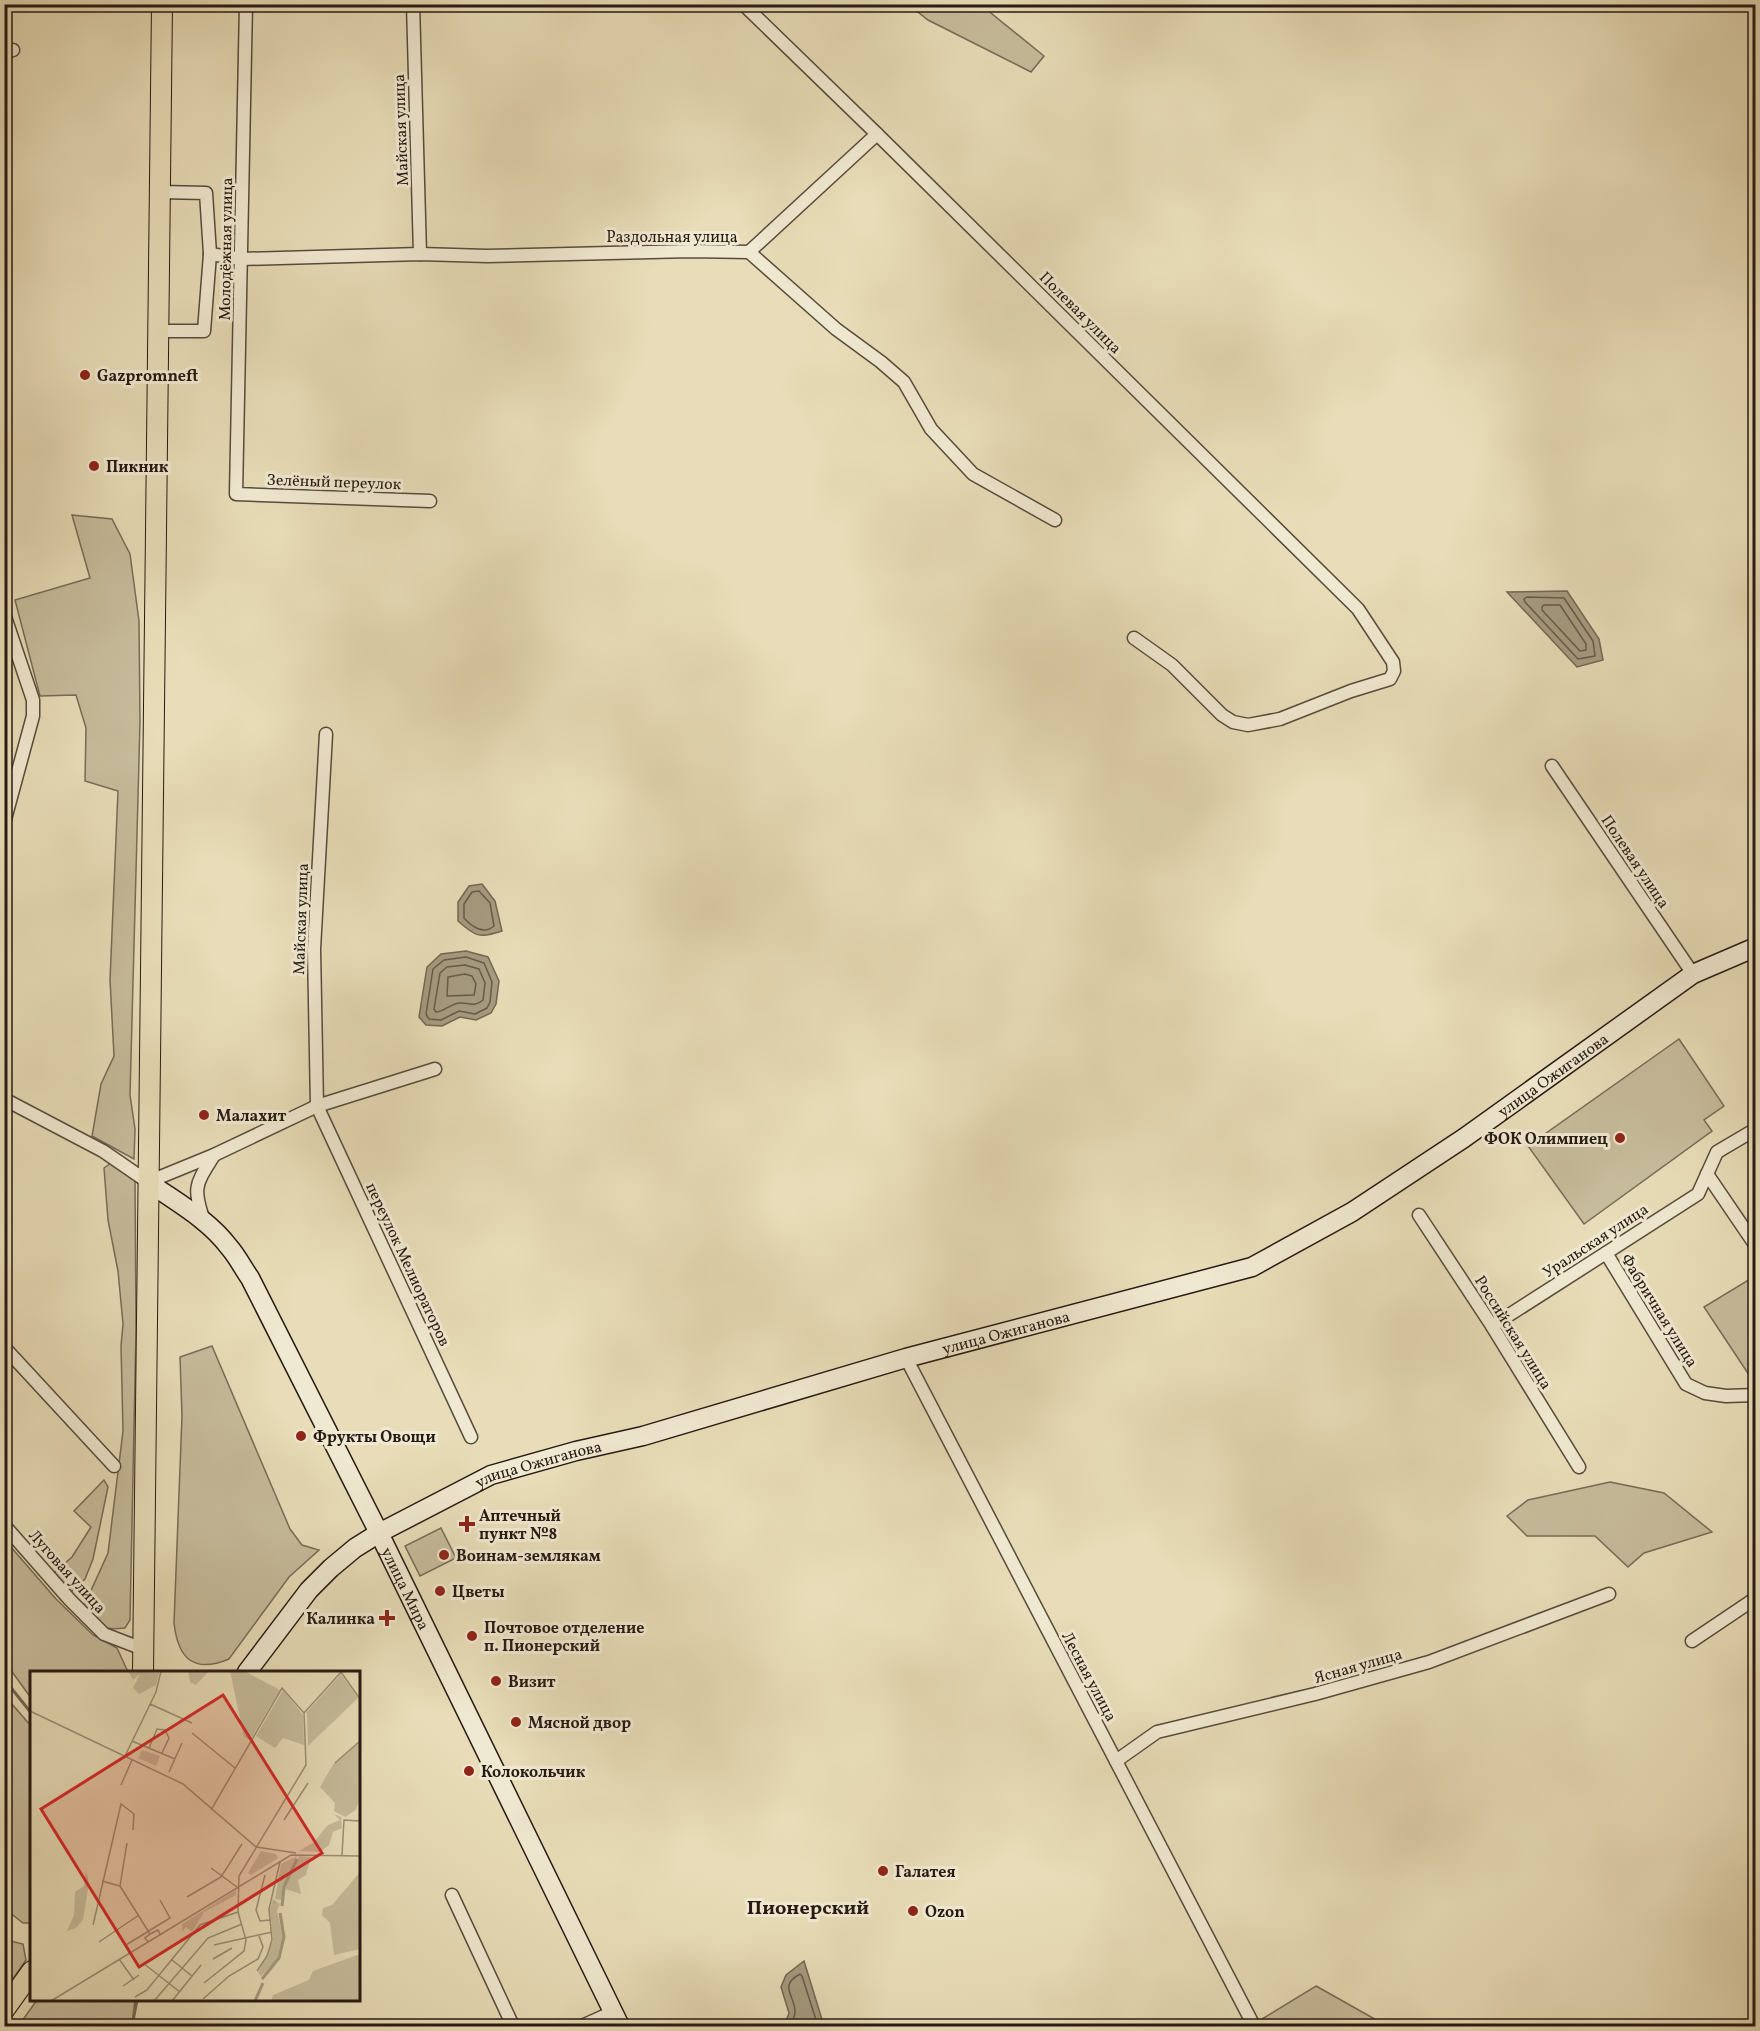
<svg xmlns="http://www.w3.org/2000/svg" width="1760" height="2031" viewBox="0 0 1760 2031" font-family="Vollkorn,serif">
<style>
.green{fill:#c7bc9c;stroke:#776b58;stroke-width:1.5}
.water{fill:#a69b80;stroke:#736754;stroke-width:1.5}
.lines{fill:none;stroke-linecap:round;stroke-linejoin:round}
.shore{stroke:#665a4a;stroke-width:1.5}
.stream{stroke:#736754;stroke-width:3}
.street-casing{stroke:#574b3c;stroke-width:15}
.secondary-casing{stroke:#271a13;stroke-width:21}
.primary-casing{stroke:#271a13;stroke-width:22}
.street{stroke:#f0e9d1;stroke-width:12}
.secondary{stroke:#f0e9d1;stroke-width:18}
.primary{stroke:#e8ddb8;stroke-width:20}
.poi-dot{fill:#8f2418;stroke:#f0e9d1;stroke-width:2}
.labels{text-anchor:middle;stroke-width:6;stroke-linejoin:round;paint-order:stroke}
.street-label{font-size:16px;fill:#271a13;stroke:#f0e9d1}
.poi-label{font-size:16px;font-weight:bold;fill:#271a13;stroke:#f0e9d1;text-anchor:start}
.quarter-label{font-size:20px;font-weight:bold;fill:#271a13;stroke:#f0e9d1}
.inset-river{fill:none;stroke:#a69b80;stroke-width:3}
.inset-road{fill:none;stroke:#9b8f76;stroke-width:1.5}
.view{fill:#d62828;fill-opacity:0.15;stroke:#d62828;stroke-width:3}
.inset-edge{fill:none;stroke:#271a13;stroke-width:3}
</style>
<rect width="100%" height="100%" fill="#e8ddb8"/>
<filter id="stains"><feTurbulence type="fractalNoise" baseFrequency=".00333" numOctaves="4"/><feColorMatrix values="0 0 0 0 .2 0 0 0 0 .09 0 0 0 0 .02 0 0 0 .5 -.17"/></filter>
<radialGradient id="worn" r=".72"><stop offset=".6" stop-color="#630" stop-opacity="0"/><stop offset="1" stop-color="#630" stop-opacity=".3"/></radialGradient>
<g class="green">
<path d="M909,5H981L1044,56L1031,72L928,20Z"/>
<path d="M72,515L112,519L130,554L139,621L140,722L130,1095L135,1129L134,1159L92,1136L101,1084L114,1056L110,980L118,791L85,781L86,728L76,695L40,696L15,600L90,578Z"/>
<path d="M1679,1039L1724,1106L1704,1120L1712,1131L1584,1224L1528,1146Z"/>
<path d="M111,1163L135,1174L136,1330L130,1620L125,1628C101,1631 96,1626 84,1606L108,1553L123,1431L121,1346L123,1324L118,1271L108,1220L104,1168Z"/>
<path d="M1755,1276V1384L1704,1307Z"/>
<path d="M212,1346L290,1529L302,1545L319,1550L289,1577L229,1659C193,1674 178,1658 174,1623L182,1416L180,1357Z"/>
<path d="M104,1480L108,1487L93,1559L85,1579L70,1593L54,1573L72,1557L91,1527L74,1511Z"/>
<path d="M1610,1482L1664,1493L1712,1532L1644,1553L1628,1567L1595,1536H1527L1507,1516L1528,1500Z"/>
<path d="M441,1528L456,1558L420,1576L405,1546Z"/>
<path d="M4,1539L56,1599L93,1635L117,1648L128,1672H32L31,1698L5,1662Z"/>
<path d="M5,1696L31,1726V1923H23L5,1909Z"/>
<path d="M10,1941L23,1944L26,1960L5,1990V1942Z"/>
<path d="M1316,1986L1387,2026H1388H1266L1262,2019Z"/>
<path d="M37,2000H135L132,2026H26L22,2021Z"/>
</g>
<g class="water">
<path d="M1567,591L1599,639L1603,660L1577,667L1507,592Z"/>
<path d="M482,884L495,901L502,931C479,939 475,936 458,921V902L469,886Z"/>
<path d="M466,951L488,957L499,981L496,1004L491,1013L476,1020L460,1017L442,1026L426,1025L419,1017L427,967L441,954Z"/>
<path d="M804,1961L824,2026H784L789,2013L781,1987L786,1975Z"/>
</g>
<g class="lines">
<g class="shore">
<path d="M1527,597L1564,598L1593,641L1595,656L1578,659L1525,602L1524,599Z"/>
<path d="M1544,605H1560L1586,644V650L1580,651L1542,610V607Z"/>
<path d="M479,891L490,903L494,926C484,935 472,927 464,918V904L472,892Z"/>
<path d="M466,957L484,963L492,982L490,1002L487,1008L475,1014L459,1011L441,1020L429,1019L426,1014L433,969L444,960Z"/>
<path d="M465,965L479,969L485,983L483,1000C474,1008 470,1002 459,1003C450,1004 444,1012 436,1012L434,1009L440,973L447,967Z"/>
<path d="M465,974L472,976L476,984L474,995L447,996L448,977Z"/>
<path d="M790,2026C792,2022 795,2017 795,2012C795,1995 778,1986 800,1974L802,1976L818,2026"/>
</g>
<g class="stream">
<path d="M4,1679L32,1714"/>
<path d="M132,2026L137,2000"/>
</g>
<g class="street-casing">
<g id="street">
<path d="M246,4L236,494L430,501"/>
<path d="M413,4L420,254"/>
<path d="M743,4L877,134L1358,609L1393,662L1394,671L1390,679L1351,691L1280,719L1248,725L1233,722L1222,715L1172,665L1134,638"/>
<path d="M4,53L13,50"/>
<path d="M749,252L877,134"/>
<path d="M210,254L242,259L420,254L487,256L691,251L749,252L836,329L881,362L904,382L931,429L973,474L1055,520"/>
<path d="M158,331H204L210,254L206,193L160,192"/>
<path d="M4,614L33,700V716L4,823"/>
<path d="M326,734L314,949L317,1106L471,1437"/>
<path d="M1552,766L1693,974"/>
<path d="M4,1099L103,1151L148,1182L214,1155L317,1106L435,1069"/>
<path d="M1707,1174L1756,1246"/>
<path d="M1419,1215L1492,1326L1579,1467"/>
<path d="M204,1221C192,1187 196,1184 214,1155"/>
<path d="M1606,1253L1686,1384L1705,1393L1726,1396L1756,1395"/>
<path d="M1492,1326L1698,1194L1717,1152L1756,1129"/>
<path d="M4,1347L114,1466"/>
<path d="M906,1358L1254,2026"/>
<path d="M4,1525L70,1600L104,1634L143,1649"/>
<path d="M1692,1641L1756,1598"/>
<path d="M1116,1761L1157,1732L1315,1694L1429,1662L1609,1594"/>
<path d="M452,1895L513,2026"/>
<path d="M582,2026L613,2012"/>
</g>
</g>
<g class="secondary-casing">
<g id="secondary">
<path id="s1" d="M148,1182C176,1202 208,1219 229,1247C237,1256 243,1268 250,1278L379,1533L620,2026"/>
<path id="s2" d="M247,1672L309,1590L331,1568L355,1548L379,1533L491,1475L576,1451L643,1436L906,1358L1252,1267L1352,1212L1464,1138L1693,974L1756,947"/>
</g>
</g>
<g class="primary-casing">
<g id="primary">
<path d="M143,1672L162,4"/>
<path d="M4,2010L32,1971"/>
</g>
</g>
<use href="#street" class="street"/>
<use href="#secondary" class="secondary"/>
<use href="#primary" class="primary"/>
</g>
<g class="poi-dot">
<circle cx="85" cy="375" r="6"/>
<circle cx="94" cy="466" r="6"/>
<circle cx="204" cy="1115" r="6"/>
<circle cx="1620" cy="1138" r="6"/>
<circle cx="301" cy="1436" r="6"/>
<path d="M464 1515h6v6h6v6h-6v6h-6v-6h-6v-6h6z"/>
<circle cx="444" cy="1555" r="6"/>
<circle cx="440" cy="1591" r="6"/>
<path d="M384 1609h6v6h6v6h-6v6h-6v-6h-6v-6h6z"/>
<circle cx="472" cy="1636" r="6"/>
<circle cx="496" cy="1681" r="6"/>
<circle cx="516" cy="1722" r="6"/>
<circle cx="469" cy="1771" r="6"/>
<circle cx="883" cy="1871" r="6"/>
<circle cx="913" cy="1911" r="6"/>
</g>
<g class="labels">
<g class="street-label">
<text transform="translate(400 130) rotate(-92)" y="6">Майская улица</text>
<text x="672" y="242">Раздольная улица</text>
<text transform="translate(225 249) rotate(-89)" y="6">Молодёжная улица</text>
<text transform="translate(1081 312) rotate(45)" y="6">Полевая улица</text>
<text transform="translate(334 481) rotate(2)" y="6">Зелёный переулок</text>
<text transform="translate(1636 861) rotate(56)" y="6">Полевая улица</text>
<text transform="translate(300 919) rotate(-88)" y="6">Майская улица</text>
<text dy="6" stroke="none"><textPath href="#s2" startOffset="1466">улица Ожиганова</textPath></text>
<text transform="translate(1595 1240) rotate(-33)" y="6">Уральская улица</text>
<text transform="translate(409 1264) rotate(65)" y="6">переулок Мелиораторов</text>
<text transform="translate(1660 1310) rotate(58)" y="6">Фабричная улица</text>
<text dy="6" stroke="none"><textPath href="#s2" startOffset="854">улица Ожиганова</textPath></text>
<text transform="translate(1514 1332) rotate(58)" y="6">Российская улица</text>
<text dy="6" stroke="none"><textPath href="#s2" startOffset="368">улица Ожиганова</textPath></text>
<text transform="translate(68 1571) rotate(48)" y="6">Луговая улица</text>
<text dy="6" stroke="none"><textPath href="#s1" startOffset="489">улица Мира</textPath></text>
<text transform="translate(1358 1665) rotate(-16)" y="6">Ясная улица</text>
<text transform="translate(1090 1676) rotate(62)" y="6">Лесная улица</text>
</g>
<g class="poi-label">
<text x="97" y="381">Gazpromneft</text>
<text x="106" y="472">Пикник</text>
<text x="216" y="1121">Малахит</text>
<text x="1608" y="1144" text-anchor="end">ФОК Олимпиец</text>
<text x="313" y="1442">Фрукты Овощи</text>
<text x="479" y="1521">Аптечный<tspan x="479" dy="18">пункт №8</tspan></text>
<text x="456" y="1561">Воинам-землякам</text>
<text x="452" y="1597">Цветы</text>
<text x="375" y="1624" text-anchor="end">Калинка</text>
<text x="484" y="1633">Почтовое отделение<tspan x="484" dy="18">п. Пионерский</tspan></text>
<text x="508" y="1687">Визит</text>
<text x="528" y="1728">Мясной двор</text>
<text x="481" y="1777">Колокольчик</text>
<text x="895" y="1877">Галатея</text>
<text x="925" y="1917">Ozon</text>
</g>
<g class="quarter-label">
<text x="808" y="1914">Пионерский</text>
</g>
</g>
<g transform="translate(30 1671)">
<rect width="330" height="330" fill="#e8ddb8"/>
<path d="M98,0L129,2L126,14L109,23L103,17L110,3L103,9ZM158,0H179L166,14L160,11ZM200,0H214L250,19L220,69L214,66ZM311,3L328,27L278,75L277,41ZM253,19L273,44L274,74L253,67L245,77L226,65ZM330,70V126L326,139L315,146L304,140L305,132L290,116L304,92ZM112,79L130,85L126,95L108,87ZM304,143L311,146L312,157L303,161L299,174L290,181L269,180L284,171L298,154L310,149ZM231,180L246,183L248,187L221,204L218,202ZM267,185L253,216L252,229L245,228L251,193ZM269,185L281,186L276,204L268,209L271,223L255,218ZM56,199L59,212L53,249L46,257L37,260L44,244L45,221L54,215ZM330,201V278L304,284L300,252L292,244L293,237L302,234ZM206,219V224L174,241L162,261L156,256L152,261V253ZM243,228L250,233L247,240L253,267L247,289L231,305L228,302L243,270L240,238ZM330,283V330H241L243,324L279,309L283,300Z" fill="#c7bc9c"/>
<path class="inset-river" d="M252,235L254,216L267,188M232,308L249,287L254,266L250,242M225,330L233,312"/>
<path class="inset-road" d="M311,1L330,28M120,33L162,52M0,40L153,113L226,176L266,182M274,42L312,0M162,62L205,97M102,70L145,88M119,77L127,58L135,59L139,67L132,82M95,85L126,21L131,0M305,92L330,70M139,101L152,72M91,114L102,89M254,149L278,112M97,172L90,215L120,263M312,184L314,149L330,150M181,197L207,216M235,204L226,239L230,250L240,249M72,210L90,215M157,226L191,206L212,173M63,254L91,133L104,143L103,159M69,271L109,244M118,271L115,267L120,263L128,259L130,263M96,274L140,247L130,229M184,274L242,261M89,288L104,309M183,288L202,277M142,289L162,305M113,292L150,321M227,300L237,285L242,269L239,238L250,191M174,312L214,280L216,269L208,241L209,205L276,94L274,42L252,17L181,139M93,315L109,304M105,326L117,319L170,254L208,241M173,328L199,305L228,288L233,276L229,265M21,330L261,184L330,185M124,330L178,267L212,253M142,330L171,294"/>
<path class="view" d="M193,24L292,182L109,296L11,138Z"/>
<rect width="330" height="330" class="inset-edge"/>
</g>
<rect width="1760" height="2031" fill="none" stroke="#e8ddb8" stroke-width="24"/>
<rect x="6" y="6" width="1748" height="2019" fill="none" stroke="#271a13" stroke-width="3"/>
<rect x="12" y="12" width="1736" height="2007" fill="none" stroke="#271a13" stroke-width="1.5"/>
<rect width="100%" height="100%" filter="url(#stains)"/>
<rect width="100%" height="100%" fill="url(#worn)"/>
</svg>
